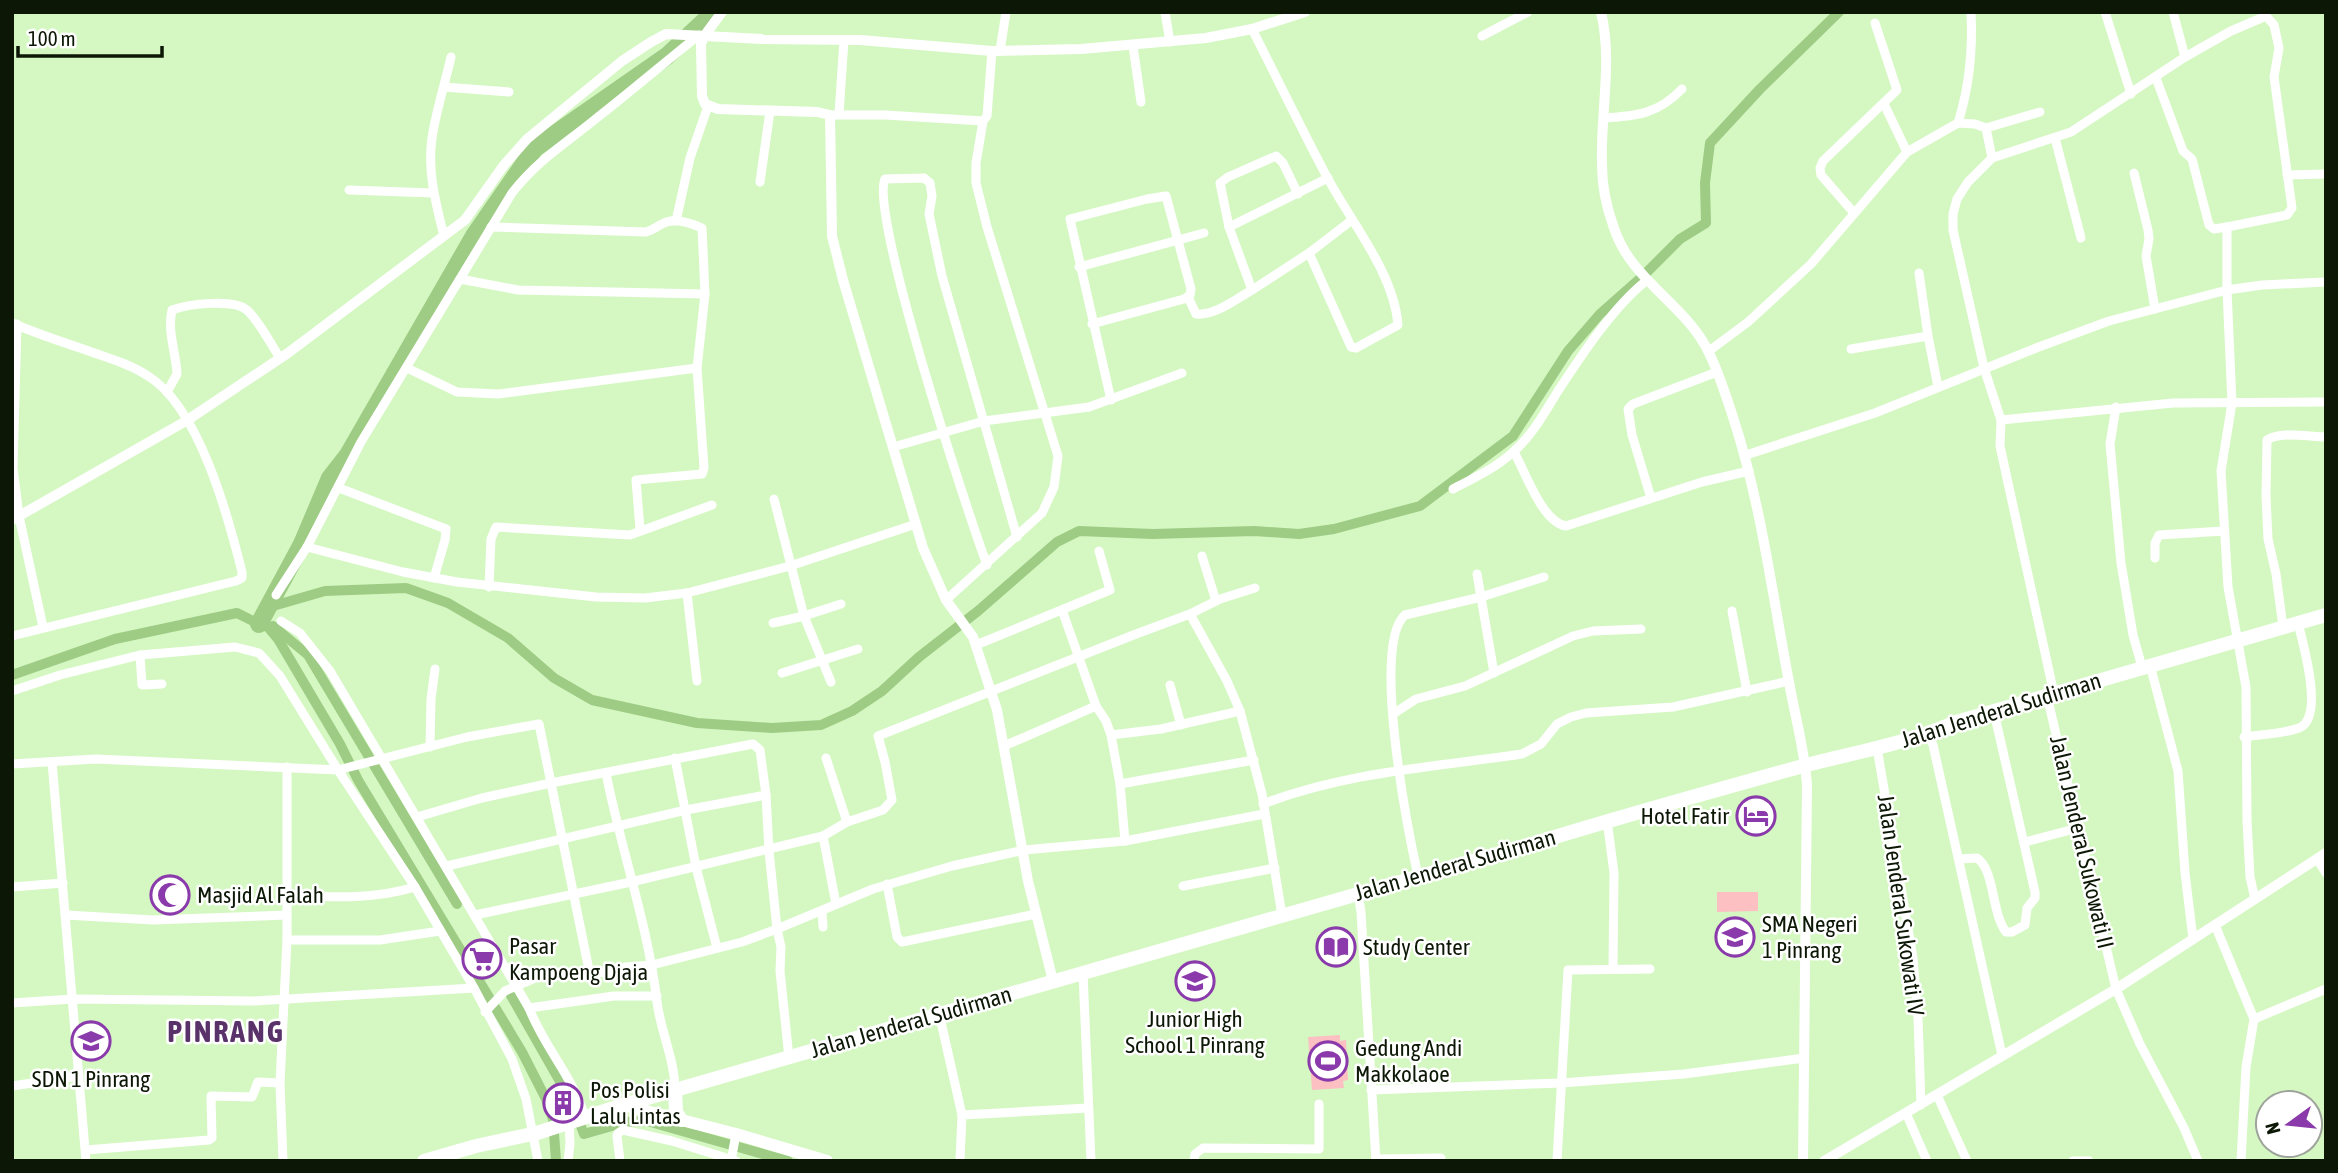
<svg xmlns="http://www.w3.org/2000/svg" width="2338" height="1173" viewBox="0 0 2338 1173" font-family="'Asap Condensed',sans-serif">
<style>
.green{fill:#fcbfc2}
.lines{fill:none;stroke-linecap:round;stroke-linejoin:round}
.canal{stroke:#9fcc85;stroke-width:10}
.river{stroke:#9fcc85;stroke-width:18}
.minor{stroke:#fff;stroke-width:9}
.tertiary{stroke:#fff;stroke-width:10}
.secondary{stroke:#fff;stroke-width:12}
.trunk{stroke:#fff;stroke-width:14}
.labels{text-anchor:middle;stroke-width:5;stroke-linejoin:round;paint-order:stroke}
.street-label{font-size:23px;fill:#0c1805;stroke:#fff}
.poi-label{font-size:23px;fill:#0c1805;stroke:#fff;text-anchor:start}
.district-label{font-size:30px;font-weight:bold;letter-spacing:2px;fill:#59326a;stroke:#fff}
</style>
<rect width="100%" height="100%" fill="#d5f8c3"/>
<g class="green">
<path d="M1717,892H1758V911L1717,912Z"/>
<path d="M1340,1035V1041L1346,1040L1348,1080L1343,1081L1344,1088L1312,1090L1308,1037Z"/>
</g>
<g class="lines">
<g class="canal">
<path d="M259,624L268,627L278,639L340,744L358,780L522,1052L546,1099L553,1119L556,1161"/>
<path d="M273,626L308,655L457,904"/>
<path d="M12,675L115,639L237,613L259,624L273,606L325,591L406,588L448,603L508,638L554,678L592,700L697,723L772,728L821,725L852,711L882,691L919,657L978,611L1057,542L1079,531L1153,534L1254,531L1299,534L1334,529L1420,506L1513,436L1568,351L1600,314L1643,276L1680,239L1706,223L1705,183L1710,143L1760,89L1839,12"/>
<path d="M509,992L570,1099L584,1134L626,1122L647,1121L788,1161"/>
</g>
<path class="river" d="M259,624L302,544L330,478L348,455L474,236L535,148L667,56L714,12"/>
<g class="minor">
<path d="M1165,12L1170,42"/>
<path d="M2105,12L2131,94"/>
<path d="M2173,12L2185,57"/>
<path d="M1252,29C1277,78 1301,128 1327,177C1351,222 1394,273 1398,325L1356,348L1351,347L1309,253"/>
<path d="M699,35C664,63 629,93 593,121C562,146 538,160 512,193L361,442L307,547L403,572L457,582L596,597L645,598L687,593L790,566L916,524"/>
<path d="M1482,36L1528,12"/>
<path d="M1133,46L1141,102"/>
<path d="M1000,51L1006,12"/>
<path d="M2156,78L2183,151L2192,159L2209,225L2214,229L2227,227"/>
<path d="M444,87L509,92"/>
<path d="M1884,104L1907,152"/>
<path d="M839,114L844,40"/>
<path d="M830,115H885L983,121"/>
<path d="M1604,118C1637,116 1658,114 1682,89"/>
<path d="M1958,123C1970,85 1973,51 1971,12"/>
<path d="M1986,128L2040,112"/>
<path d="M2055,138L2081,238"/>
<path d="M2134,173L2148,230L2149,239L2146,256L2155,309"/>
<path d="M2287,175L2326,174"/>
<path d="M760,182L770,111"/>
<path d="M349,190L433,193"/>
<path d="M1854,213L1821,175L1820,168L1823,161L1897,90L1875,23"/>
<path d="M676,221L690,158L708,106"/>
<path d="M491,227L646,232C653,230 656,227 662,224C673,217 691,223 702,228L705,294L697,368L704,468L702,474L636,480L640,529"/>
<path d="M1229,227L1220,183L1228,177L1276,156L1283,163L1298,194"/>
<path d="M444,236C436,204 427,171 432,138C436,111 445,84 451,57"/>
<path d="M1079,267L1204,233"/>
<path d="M1919,273L1928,336L1938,387"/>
<path d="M460,279L518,290L705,294"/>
<path d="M1252,290L1309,253L1352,220"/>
<path d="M1188,297L1196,314C1215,316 1236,299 1252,290L1229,227L1328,178"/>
<path d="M12,323C35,333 59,341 83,349C105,357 128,363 148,376C199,407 228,516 242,572V578L236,581L12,636"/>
<path d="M17,324L13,468L19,516L43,627"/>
<path d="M1092,324L1184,299L1190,295L1191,289L1166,196L1147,199L1070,219L1111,400"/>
<path d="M1851,349L1928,336"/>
<path d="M1709,351L1748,322L1811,264L1907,152L1958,123L1975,124L1986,128L1992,158"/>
<path d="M407,368L457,392L498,394L697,368"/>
<path d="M167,392L177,374C176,352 167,332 172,310C188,304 235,298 248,311C261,324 270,343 280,358"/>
<path d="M2116,407L2110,444L2121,563L2133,635L2142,667"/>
<path d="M2001,420L2173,403L2326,402"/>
<path d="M893,447L984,421L1089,407L1182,373"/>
<path d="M1514,452C1526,473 1542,522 1566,526L1702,482L1749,471"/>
<path d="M1746,455L1875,413L2036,348L2109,321L2227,290L2262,285L2326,282"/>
<path d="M339,488L446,529L445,540L434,578"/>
<path d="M1453,489C1474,478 1496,468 1513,452C1532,436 1545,412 1558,391C1581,356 1613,307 1646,281"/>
<path d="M1651,498L1632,435L1628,409L1633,404L1717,372"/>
<path d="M774,499L804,616L831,682"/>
<path d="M1202,556L1216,601"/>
<path d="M2155,558V543L2159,535L2224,531"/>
<path d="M987,565C968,514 869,213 885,179L924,178L930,183L932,196L929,214L942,276L1017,537"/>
<path d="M1477,574L1494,673"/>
<path d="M489,587L491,539L496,527L630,535L712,505"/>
<path d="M687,593L697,681"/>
<path d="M276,595L307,547"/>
<path d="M946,600L1042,513L1054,487L1058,456L987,227L976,183V163L983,121L987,116L992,51"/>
<path d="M1062,610L1096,706L1106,721L1111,735L1120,784L1125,841"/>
<path d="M1732,611L1747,692"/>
<path d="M1190,614L1220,599L1255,588"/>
<path d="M281,621L300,633L330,671L529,1008C544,1047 573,1077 585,1117"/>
<path d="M773,623L804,616L841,604"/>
<path d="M2283,627L2276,574L2268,539L2266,496L2267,440C2281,431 2309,437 2326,437"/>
<path d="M976,645L1110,590L1099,551"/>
<path d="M140,655L142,685L162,684"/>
<path d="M2150,665L2178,771L2185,873L2193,939"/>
<path d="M782,673L858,649"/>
<path d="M1170,685L1181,725"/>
<path d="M12,691L60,675L140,655L235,647L259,653L280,676L338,770L415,887L474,988L512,1059L526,1099L538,1161"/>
<path d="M2054,694L2000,446L2001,420L1984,368L1953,230V214L1957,199L1968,182L1992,158L2071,132L2185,57L2231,31L2266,16L2274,25L2279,48L2274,77L2292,208L2287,215L2227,227V290L2232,403L2221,471L2228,587L2246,687L2247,821L2250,877L2255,899"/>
<path d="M2047,696L2116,989L2140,1044L2184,1128L2198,1161"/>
<path d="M1393,714L1416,699L1465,686L1573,636L1593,631L1641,629"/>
<path d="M1928,734L1933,745L2002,1055"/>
<path d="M1111,735L1161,729L1240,711"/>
<path d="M2244,737C2262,734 2283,734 2299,728C2325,718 2303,644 2298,623"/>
<path d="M1004,746L1096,706"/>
<path d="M430,747L431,699L435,669"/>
<path d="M1877,748L1913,958L1918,1018L1921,1105"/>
<path d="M675,758L696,867L717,948"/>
<path d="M826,758L847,822"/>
<path d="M52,762L86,1161"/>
<path d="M12,764L96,759L338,770L467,737L539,724L590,975"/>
<path d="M606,773C621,850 648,925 657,1002C661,1033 675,1060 675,1091"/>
<path d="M1120,784L1254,760"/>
<path d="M1263,804C1346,772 1434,767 1522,754L1541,744L1557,724L1571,717L1586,713L1673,707L1789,681"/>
<path d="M417,817L482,798L551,783L753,744L760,750L766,795L769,851L777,929L742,942L652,965L626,967L590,975L555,974L535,978L505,991L485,1012"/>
<path d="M1607,820L1614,873L1613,968"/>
<path d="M823,836L836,904"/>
<path d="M2025,842L2078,828"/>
<path d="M1959,859L1977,858C1995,870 1991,912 2006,932H2012L2025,925L2027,908L2035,898V892L1994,712"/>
<path d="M2317,859L2326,873"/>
<path d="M447,866L686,810L766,795"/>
<path d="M1418,876C1408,831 1371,644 1405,615L1481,597L1544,577"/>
<path d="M887,884L897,937L902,942L1036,914"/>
<path d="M1183,886L1275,868"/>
<path d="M12,887L63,883"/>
<path d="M1358,893L1361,912L1376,1161"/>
<path d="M287,895C331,897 372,900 415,887"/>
<path d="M822,912L823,927"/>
<path d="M66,915L153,920L287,915"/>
<path d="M475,915L631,882L823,836L847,822L883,810L892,800L885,762L878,736L1136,634L1190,614L1227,681L1240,711L1262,794L1282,915"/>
<path d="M2215,925L2254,1019"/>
<path d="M287,940H380L440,931"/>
<path d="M1083,973L1091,1161"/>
<path d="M12,1003L73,999L254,1001L474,988"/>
<path d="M529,1008L614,996H657"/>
<path d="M939,1013L962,1115"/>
<path d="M789,1058L780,971L781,947L777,929L873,889L952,866L1024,850L1125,841L1264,814"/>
<path d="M12,1086L79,1076"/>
<path d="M1371,1090L1561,1083L1684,1074L1804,1058"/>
<path d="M1937,1095L1967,1161"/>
<path d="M1906,1113L1927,1161"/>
<path d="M86,1150L209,1140L212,1138L211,1096L252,1097L258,1082L280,1083"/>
<path d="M1376,1159L1441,1158"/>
<path d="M283,1161L280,1083L287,940V767"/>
<path d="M568,1161L570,1144L569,1123"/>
<path d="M620,1161L617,1136L618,1133L623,1130L672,1141L736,1161"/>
<path d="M731,1161L736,1134"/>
<path d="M960,1161L962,1115L1088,1108"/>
<path d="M1194,1161L1195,1154L1203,1148L1319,1149V1104"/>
<path d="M1557,1161L1568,970L1650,969"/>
<path d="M2073,1161H2089"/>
<path d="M2241,1161L2246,1067L2254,1019L2326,989"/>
</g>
<g class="tertiary">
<path d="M722,12L705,35L701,44L702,96L705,104L718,109L817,112L830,115L832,236L843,280L923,548L946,600L973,637L997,710L1028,881L1053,981"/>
<path d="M1601,12C1613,62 1600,115 1602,165C1602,186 1607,209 1614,228C1631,281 1686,304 1709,353C1719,373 1726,396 1733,417C1761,503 1772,593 1789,682C1795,717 1805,750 1807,786L1803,1161"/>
<path d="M12,520L186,421L288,353L465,220L504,165L527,139L622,61L651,42L666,34L762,39L860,40L992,51L1081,49L1206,38L1252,29L1305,12"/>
<path d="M1824,1161L2116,989L2326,853"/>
</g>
<path class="secondary" d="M623,1105L736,1134L827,1161"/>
<g class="trunk">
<path d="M675,1091L676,1112L681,1120"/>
<path d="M424,1161L476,1146L537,1133L623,1105L1532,844C1622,816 1713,791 1803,766C1855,752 1907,744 1956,722L2326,615"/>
</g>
</g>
<defs>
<g id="hotel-ring" transform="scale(2.0125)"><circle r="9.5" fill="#fff" stroke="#8a3aaa" stroke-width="1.5"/><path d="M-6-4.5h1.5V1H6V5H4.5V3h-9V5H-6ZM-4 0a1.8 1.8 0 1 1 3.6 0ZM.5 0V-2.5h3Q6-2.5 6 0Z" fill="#8a3aaa"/></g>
<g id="mosque-ring" transform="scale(2.0125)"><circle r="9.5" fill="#fff" stroke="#8a3aaa" stroke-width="1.5"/><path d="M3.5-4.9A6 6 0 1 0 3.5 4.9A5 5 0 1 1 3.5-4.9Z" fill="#8a3aaa"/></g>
<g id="school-ring" transform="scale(2.0125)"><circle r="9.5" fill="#fff" stroke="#8a3aaa" stroke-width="1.5"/><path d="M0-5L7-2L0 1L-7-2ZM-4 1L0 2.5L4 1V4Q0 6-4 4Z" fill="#8a3aaa"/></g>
<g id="library-ring" transform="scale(2.0125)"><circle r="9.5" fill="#fff" stroke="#8a3aaa" stroke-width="1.5"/><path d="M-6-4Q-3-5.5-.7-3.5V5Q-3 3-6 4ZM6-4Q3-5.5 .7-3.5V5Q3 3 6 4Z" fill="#8a3aaa"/></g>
<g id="supermarket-ring" transform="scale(2.0125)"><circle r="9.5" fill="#fff" stroke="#8a3aaa" stroke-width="1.5"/><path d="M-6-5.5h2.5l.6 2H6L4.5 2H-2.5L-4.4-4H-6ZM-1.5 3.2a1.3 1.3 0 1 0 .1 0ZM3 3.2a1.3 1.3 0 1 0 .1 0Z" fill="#8a3aaa"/></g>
<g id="stadium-ring" transform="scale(2.0125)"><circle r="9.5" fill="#fff" stroke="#8a3aaa" stroke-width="1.5"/><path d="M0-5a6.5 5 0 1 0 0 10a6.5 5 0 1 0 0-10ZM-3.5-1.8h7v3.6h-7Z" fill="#8a3aaa"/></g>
<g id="building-ring" transform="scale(2.0125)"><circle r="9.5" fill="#fff" stroke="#8a3aaa" stroke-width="1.5"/><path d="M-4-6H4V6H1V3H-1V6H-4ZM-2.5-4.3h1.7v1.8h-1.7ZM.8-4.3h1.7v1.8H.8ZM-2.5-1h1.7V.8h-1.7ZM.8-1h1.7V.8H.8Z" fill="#8a3aaa"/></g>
</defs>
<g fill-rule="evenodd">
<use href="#hotel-ring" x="1756" y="816"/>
<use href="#mosque-ring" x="170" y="895"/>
<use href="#school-ring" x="1735" y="937"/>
<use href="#library-ring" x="1336" y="947"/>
<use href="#supermarket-ring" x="482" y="959"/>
<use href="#school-ring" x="1195" y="981"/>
<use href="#school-ring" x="91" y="1041"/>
<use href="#stadium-ring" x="1328" y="1061"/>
<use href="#building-ring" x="563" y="1103"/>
</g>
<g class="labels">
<g class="street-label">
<text transform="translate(2001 710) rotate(-17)" y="8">Jalan Jenderal Sudirman</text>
<text transform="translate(2082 842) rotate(77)" y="8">Jalan Jenderal Sukowati II</text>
<text transform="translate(1455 865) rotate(-16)" y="8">Jalan Jenderal Sudirman</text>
<text transform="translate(1901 905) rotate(82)" y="8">Jalan Jenderal Sukowati IV</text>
<text transform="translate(911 1022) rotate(-16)" y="8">Jalan Jenderal Sudirman</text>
</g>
<g class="poi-label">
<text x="1729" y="824" text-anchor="end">Hotel Fatir</text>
<text x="197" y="903">Masjid Al Falah</text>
<text x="1762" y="932">SMA Negeri<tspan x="1762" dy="26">1 Pinrang</tspan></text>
<text x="509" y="954">Pasar<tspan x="509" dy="26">Kampoeng Djaja</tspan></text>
<text x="1363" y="955">Study Center</text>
<text x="1195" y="1027" text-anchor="middle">Junior High<tspan x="1195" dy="26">School 1 Pinrang</tspan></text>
<text x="1355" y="1056">Gedung Andi<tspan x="1355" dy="26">Makkolaoe</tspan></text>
<text x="91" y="1087" text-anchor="middle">SDN 1 Pinrang</text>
<text x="590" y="1098">Pos Polisi<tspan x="590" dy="26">Lalu Lintas</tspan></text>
</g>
<g class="district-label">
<text x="226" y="1042">PINRANG</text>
</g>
</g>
<rect width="2338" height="1173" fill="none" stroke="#0c1805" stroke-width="28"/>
<g transform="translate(2289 1124) rotate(255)"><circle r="33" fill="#ffffff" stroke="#9ea39b" stroke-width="2"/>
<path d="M0-5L12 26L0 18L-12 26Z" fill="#8a3aaa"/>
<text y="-10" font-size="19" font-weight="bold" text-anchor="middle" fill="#0c1805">N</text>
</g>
<path d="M18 46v10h144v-10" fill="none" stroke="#0c1805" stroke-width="3.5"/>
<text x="28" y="46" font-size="21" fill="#0c1805" stroke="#ffffff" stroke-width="5" paint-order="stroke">100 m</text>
</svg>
